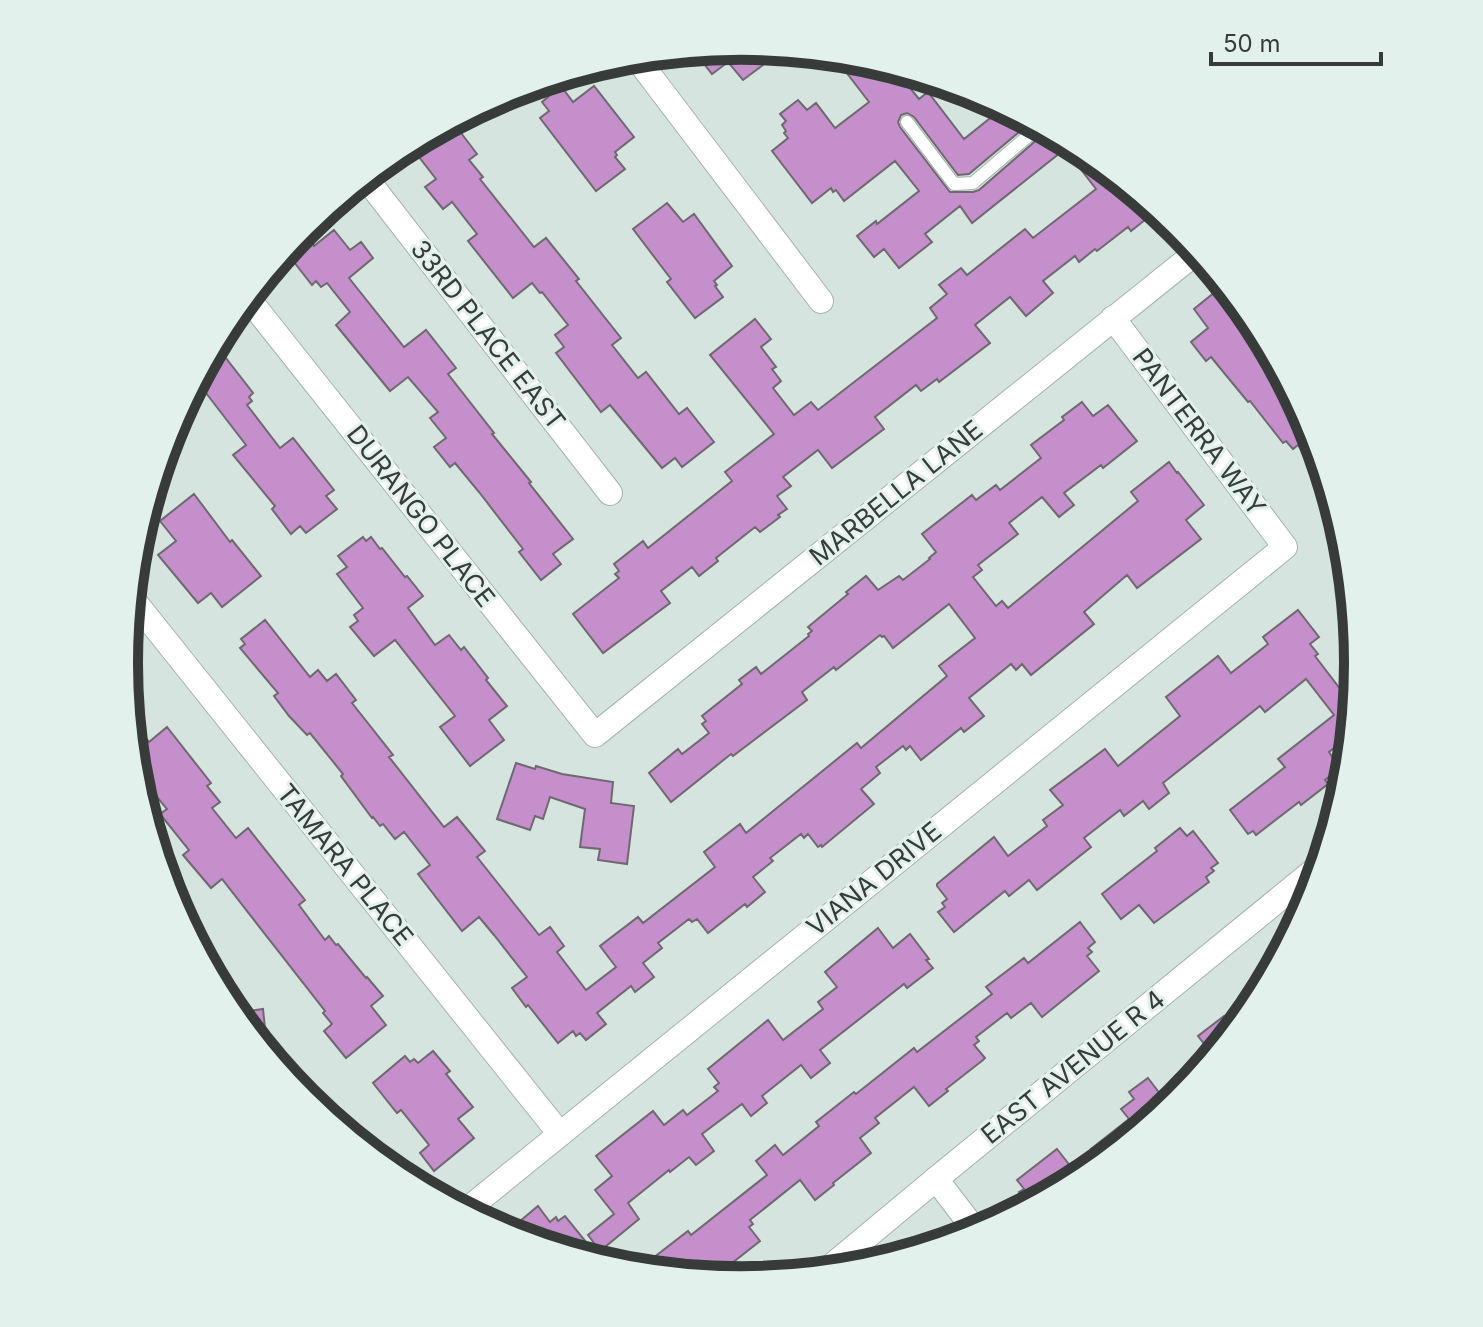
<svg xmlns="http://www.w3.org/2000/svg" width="1483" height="1327" viewBox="0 0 1483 1327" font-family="Inter,sans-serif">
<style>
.building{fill:#c48fca;stroke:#706871;stroke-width:2}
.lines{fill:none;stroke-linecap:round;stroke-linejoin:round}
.service-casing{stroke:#a5b2ae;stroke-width:14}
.minor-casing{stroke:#a5b2ae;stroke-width:26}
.service{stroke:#fff;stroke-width:12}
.minor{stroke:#fff;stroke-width:24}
.labels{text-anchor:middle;stroke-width:6;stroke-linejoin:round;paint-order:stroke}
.street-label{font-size:26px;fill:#373c3b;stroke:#e3f1ec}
.rim{fill:none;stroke:#373c3b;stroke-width:10}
</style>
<rect width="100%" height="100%" fill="#d6e4df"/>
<g class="building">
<path d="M742,46L762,48L771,59L743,80L728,62L712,74L694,51Z"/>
<path d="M833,55L862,58L894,68L919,99L928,92L964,139L1004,107L1031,122L969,174L958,175L914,117L907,113L901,115L898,122L900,127L950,192H973L979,190L1048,130L1085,150L1145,200L1154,210L1148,214L1150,216L1131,231L1128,227L1097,251L1095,249L1079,262L1075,256L1043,281L1053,293L1026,316L1010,297L975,325L990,343L939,382L937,379L921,391L916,385L875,417L884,429L832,468L818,450L783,477L791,486L777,496L787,509L778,515L780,517L760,532L755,527L716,558L718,561L699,576L692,567L661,591L670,603L603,653L573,614L619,578L615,574L619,571L614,564L643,541L648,548L732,481L725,472L774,434L710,355L755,319L771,339L761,347L776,367L772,369L781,381L773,388L794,415L811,402L818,410L937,318L930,308L947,294L939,285L961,268L967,275L1025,229L1033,238L1096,189L1065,149L972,223L960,206L925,234L932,242L899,268L884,249L874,257L857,236L876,221L877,224L919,191L895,161L844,201L836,190L833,192L831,188L812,203L772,151L788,138L784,133L786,131L782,125L786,121L780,114L798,100L807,110L816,103L835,128L869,102Z"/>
<path d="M561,86L573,102L594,86L634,137L615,152L617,155L615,157L625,169L596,191L540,118L549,111L542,102Z"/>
<path d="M452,121L477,154L469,160L483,177L480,179L534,247L546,238L579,279L576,281L621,338L612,345L638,378L646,372L679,414L687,408L714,442L682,467L675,458L662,468L610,405L601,412L556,353L564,347L555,335L568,325L542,292L540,293L532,283L513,298L468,241L477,234L452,202L443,209L425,187L436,179L409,144Z"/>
<path d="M667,203L683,222L694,214L732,266L714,281L717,285L715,286L723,297L695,318L667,282L671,279L633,229Z"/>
<path d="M334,230L350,250L361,242L373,258L349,278L404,347L426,330L456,368L448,374L494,433L492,434L531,482L529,483L573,539L553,554L561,564L541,580L519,552L523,549L479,492L455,463L450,467L434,447L446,438L430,418L438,412L408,377L390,391L336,325L350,312L327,283L321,287L316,281L312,285L290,257L310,241L314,246Z"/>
<path d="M1225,284L1256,322L1247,329L1275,364L1268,370L1294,401L1297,399L1312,428L1316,440L1302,451L1298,445L1293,449L1286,441L1283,443L1250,401L1248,402L1211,357L1206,361L1191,342L1208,328L1194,309Z"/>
<path d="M215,344L253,393L249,397L252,401L247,405L280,448L293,438L334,490L326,496L337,509L306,533L300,526L291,534L272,509L275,506L233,455L246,445L196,380Z"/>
<path d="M1082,402L1093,416L1108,405L1137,441L1103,468L1101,465L1064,493L1074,505L1059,517L1042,497L1009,523L1018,534L978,565L982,570L973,577L996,606L1002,601L1008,608L1081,548L1138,501L1131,492L1169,462L1177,473L1178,472L1204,505L1186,520L1201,539L1137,588L1127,575L1084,612L1094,624L1031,675L1022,664L1016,670L1011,664L969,698L984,716L964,732L961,728L921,760L910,746L906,750L903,746L876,767L880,773L861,789L874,804L822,847L821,845L818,847L808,834L804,838L801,834L770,858L773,861L753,877L765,892L747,907L745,904L708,933L697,919L692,922L689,919L658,943L662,948L643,963L654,977L635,992L631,986L597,1013L606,1024L586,1040L580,1033L576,1036L573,1031L558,1043L528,1005L526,1007L512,988L527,977L494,935L479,917L462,931L418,874L430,865L404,832L395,839L383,824L380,826L373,817L372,818L341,776L343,774L310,733L307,735L289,716L274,696L278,693L240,648L245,644L241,639L265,620L310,677L318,670L327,681L336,674L356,700L352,703L393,755L389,757L444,827L457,817L485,851L477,857L539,935L550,927L564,946L557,952L586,990L616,967L600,946L638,917L643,923L715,867L704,852L740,824L746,833L857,743L861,748L947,676L939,666L975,638L949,604L893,648L884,636L882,637L880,635L836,670L834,667L802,692L807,700L733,756L731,754L671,802L649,773L678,749L682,754L709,733L702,724L706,721L702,716L742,684L739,680L756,667L761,674L809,636L808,634L812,631L808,627L848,594L846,592L866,576L878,590L899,576L903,580L930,559L929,558L936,552L922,534L972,495L976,500L996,485L1000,490L1041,458L1031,445L1064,420L1062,417Z"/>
<path d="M194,494L230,542L232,540L261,576L222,607L211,593L198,603L158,555L176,541L160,521Z"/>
<path d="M363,537L366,541L371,537L380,549L382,548L405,577L407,576L423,596L408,608L435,645L449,635L461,650L464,647L488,678L486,680L507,706L489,720L504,740L470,766L440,727L455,716L395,640L374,656L350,627L358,621L354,615L363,608L337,574L347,567L338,556Z"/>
<path d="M1298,610L1319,637L1310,644L1318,654L1315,656L1341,690L1358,676L1352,737L1350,736L1329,752L1340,768L1325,780L1328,784L1301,805L1299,802L1256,835L1253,831L1248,834L1230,810L1285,767L1278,759L1334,715L1306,679L1265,712L1260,706L1163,783L1169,793L1149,809L1143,801L1124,816L1120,810L1084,838L1091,847L1037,890L1029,880L1009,896L1005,891L954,932L938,912L945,907L942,903L947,899L937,886V884L994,837L1008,856L1047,826L1043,820L1063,805L1050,790L1105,749L1118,766L1180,716L1166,697L1218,656L1231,673L1268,644L1263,637Z"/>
<path d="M167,727L211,783L207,786L220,802L212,808L236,838L248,828L305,900L299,905L325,940L329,936L336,945L338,944L366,978L367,977L383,996L371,1006L386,1025L346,1058L324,1031L332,1024L323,1013L325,1011L222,879L211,888L183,855L189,850L160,814L167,809L143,780L136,785L132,742L142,733L149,742Z"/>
<path d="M516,763L535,769L536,766L562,774L613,782L611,803L634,806L627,864L598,860L600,849L580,847L585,809L550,797L543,819L535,816L530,830L497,819Z"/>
<path d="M1180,828L1187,836L1193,831L1218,863L1211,868L1214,871L1206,877L1209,882L1154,923L1139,905L1121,919L1102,894L1157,851L1155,848Z"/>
<path d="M1080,922L1095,942L1088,948L1092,952L1087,956L1099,971L1042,1017L1031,1003L1011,1018L1007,1013L976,1037L979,1041L974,1045L985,1058L983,1060L946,1089L948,1091L929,1106L914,1087L875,1118L879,1123L860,1138L871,1153L833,1183L834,1185L815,1200L800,1180L750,1220L753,1224L749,1227L760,1241L713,1278L663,1273L652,1259L653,1258L688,1231L691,1235L767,1175L756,1161L775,1145L783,1155L819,1126L816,1122L854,1092L856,1094L914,1048L917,1052L992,994L986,987L1024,958L1028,963Z"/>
<path d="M878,928L893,948L910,934L929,959L926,960L933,968L907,988L904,984L820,1050L830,1063L811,1078L801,1065L762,1096L767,1103L751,1116L742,1104L702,1134L714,1151L696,1165L689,1157L670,1172L669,1170L628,1203L639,1219L600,1251L588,1235L614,1214L595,1190L612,1176L596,1156L653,1111L664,1125L683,1110L687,1115L718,1091L714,1087L719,1083L708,1069L768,1020L783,1040L823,1009L818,1002L837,987L825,972Z"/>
<path d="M263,1009L265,1028L248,1030L234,1013Z"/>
<path d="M1224,1016L1236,1030L1214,1057L1198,1036Z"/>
<path d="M433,1051L450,1071L446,1074L473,1107L458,1119L474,1138L434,1171L420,1153L429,1145L401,1110L397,1113L373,1083L405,1056L410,1062L414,1059L418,1063Z"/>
<path d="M1148,1078L1170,1107L1102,1162L1091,1149L1129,1119L1121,1109L1134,1099L1129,1092Z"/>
<path d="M1057,1149L1075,1172L1066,1179L1070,1185L1030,1206L1019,1192L1024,1189L1017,1180Z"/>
<path d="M538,1206L550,1222L556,1217L558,1221L565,1216L591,1248L580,1257L536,1243L519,1222Z"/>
</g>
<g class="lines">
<g class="service-casing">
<path id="service" d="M907,122L954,184L973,183L1040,126"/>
</g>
<g class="minor-casing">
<g id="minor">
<path d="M635,56L821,301"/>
<path d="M365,177L610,493"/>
<path d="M247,297L595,735L1198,251"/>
<path d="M131,597L560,1134"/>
<path d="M936,1179L978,1234"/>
<path d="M464,1212L1285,547L1113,318"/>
<path d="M823,1273L936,1179L1323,863"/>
</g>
</g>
<use href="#service" class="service"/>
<use href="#minor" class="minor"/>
</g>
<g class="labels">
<g class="street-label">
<text transform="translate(488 335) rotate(52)" y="9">33RD PLACE EAST</text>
<text transform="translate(1199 432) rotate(53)" y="9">PANTERRA WAY</text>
<text transform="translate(896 493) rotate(-39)" y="9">MARBELLA LANE</text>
<text transform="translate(421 516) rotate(52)" y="9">DURANGO PLACE</text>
<text transform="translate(345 865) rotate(51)" y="9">TAMARA PLACE</text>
<text transform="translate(874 879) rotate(-39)" y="9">VIANA DRIVE</text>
<text transform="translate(1073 1067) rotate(-39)" y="9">EAST AVENUE R 4</text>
</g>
</g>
<path d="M0 0H1483V1327H0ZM138 663a603 603 0 1 1 1206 0a603 603 0 1 1-1206 0Z" fill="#e3f1ec" fill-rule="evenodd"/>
<path class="rim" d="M138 663a603 603 0 1 1 1206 0a603 603 0 1 1-1206 0Z"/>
<path d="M1211 52v12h170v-12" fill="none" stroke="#373c3b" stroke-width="4"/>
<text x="1223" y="52" font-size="24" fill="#373c3b" stroke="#e3f1ec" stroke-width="6" paint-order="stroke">50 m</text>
</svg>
